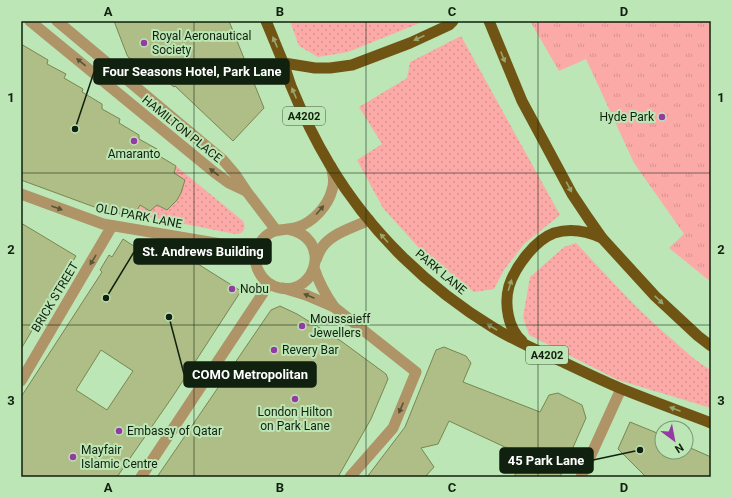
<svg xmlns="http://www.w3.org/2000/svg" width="732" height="498" viewBox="0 0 732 498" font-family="Roboto,sans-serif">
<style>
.grass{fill:url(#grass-dots)}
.park{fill:url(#park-tufts)}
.building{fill:#aebe86;stroke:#788751;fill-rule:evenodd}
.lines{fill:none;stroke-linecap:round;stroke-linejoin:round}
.minor{stroke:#ae9467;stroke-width:11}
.tertiary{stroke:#ae9467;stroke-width:11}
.trunk{stroke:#705413;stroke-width:11}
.oneway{fill:#9aa46d}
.oneway2{fill:#585537}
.grid{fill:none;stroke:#11210f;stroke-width:1;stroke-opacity:0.55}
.poi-dot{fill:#953aa5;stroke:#bce6b6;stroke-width:1.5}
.labels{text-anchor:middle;stroke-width:4;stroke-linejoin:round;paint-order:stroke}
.shield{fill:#bce6b6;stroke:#445c41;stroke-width:1}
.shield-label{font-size:11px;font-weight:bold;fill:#11210f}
.poi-label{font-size:12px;fill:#11210f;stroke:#bce6b6;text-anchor:start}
.street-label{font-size:12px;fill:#11210f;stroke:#bce6b6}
.leader{fill:none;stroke:#11210f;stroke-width:1.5}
.callout-dot{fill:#11210f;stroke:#bce6b6;stroke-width:1.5}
.callout{fill:#11210f;stroke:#11210f;stroke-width:1.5}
.callout-label{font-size:13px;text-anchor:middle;font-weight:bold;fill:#fff}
.neatline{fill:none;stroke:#11210f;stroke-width:1.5}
.grid-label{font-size:13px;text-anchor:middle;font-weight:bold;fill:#11210f}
</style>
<defs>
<pattern id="grass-dots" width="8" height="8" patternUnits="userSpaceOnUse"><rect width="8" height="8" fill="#fcaaa8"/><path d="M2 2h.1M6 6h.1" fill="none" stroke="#d7928f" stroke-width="1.8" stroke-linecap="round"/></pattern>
<pattern id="park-tufts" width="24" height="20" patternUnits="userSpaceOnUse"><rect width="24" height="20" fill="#fcaaa8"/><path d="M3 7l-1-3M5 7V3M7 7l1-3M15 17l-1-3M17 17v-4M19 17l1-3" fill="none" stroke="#d7928f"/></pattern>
</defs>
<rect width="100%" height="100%" fill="#bce6b6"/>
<g class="grass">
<path d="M290,21H425L348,52L318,57L299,46Z"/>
<path d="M461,36L560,215L524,244L504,270L494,289L474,292L419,248L383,208L357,160L382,144L359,107L407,78L410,62Z"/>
<path d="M176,166L243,221C247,228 243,235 235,234L135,214L140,206L150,211L157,205L167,210C179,198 180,196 185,180L174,173Z"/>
<path d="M576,243C608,277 639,312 675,342C686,352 698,363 711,370V408L618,380L529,335L523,317L530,277L564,247Z"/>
</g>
<path class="park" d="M530,21H711V282L669,248L684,234L634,163L586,59L559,71Z"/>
<g class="building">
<path d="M114,21H229L264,108L233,141L175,86L174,87L169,83L161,82L157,79L153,74L151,67L142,60H135L129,58L127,55Z"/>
<path d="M21,44L48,60L47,64L66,74L64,78L83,89L82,92L102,104V109L120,119L119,123L139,135V139L157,149L156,154L176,166L174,173L185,180L181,193L177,200L167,210L157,205L150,211L140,205L134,216L108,212L21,180Z"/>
<path d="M21,223L76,256L21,349Z"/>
<path d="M123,239L152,258L157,250L170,258L172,254L187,264L190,259L241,291L173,396L117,477H21V397L102,272L100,270L109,255L112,257ZM101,350L133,371L107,410L76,390Z"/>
<path d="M280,306L297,314L341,341L386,374L388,379L371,419L338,477H157L271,310Z"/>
<path d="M444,347L466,356L471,363L463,382L540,412L549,395L558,393L582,405L586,418L560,477H514L524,456L449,421L438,444L421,448L434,467L425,477H367L405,427L436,350Z"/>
<path d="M630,422L662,435V452H686V446L711,457V477H646L618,449Z"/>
</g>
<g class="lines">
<g class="minor">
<path d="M30,21L214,172L229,183L246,191"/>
<path d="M57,21L223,160L235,174L247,192L276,230"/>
<path d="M21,194L103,224L257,250"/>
<path d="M287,229C332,236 318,295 280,288C271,286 263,280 259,272C254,263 254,252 260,243C271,226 282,232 298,227C313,222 328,206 332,190C335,182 333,174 331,166"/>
<path d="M316,260C318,255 319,251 323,246C333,233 354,227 369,220"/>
<path d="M314,268C319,283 325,294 334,307"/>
<path d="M283,288L306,295L334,307L416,372L393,428L350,477"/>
<path d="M21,381L112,226"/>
<path d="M141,477L269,284"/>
</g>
<path class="tertiary" d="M581,477L621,389"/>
<g class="trunk">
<path d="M266,21C272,35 277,48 283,62C286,70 288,78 291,86C302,113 315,140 330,165C370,232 428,288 494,328C517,342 541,352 565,363C584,372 603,381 622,389C652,401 682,412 711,423"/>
<path d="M489,21L522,101L572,194L588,218L602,238L655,296L698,336L711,346"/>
<path d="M284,63L315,68H330L352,65L410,43L449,25L453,21"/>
<path d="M522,341C508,329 504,304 509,286C515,267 535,240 554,233C570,228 587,231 602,238"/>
</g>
</g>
<defs><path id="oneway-solid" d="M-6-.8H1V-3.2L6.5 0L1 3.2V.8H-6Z"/></defs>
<g class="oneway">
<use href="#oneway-solid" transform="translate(419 38) rotate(156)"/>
<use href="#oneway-solid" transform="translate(275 42) rotate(-113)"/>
<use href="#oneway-solid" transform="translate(503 57) rotate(68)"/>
<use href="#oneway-solid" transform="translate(294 93) rotate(-113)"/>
<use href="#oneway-solid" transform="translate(569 187) rotate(62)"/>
<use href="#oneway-solid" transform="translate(384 238) rotate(-132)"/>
<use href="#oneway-solid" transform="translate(510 285) rotate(-73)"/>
<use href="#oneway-solid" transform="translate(659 300) rotate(44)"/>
<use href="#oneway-solid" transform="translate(492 327) rotate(-149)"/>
<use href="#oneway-solid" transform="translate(675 409) rotate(-159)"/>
</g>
<g class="oneway2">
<use href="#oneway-solid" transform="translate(81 62) rotate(-141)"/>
<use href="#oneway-solid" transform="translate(214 172) rotate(-142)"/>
<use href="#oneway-solid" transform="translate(57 208) rotate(20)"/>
<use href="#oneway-solid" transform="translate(320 210) rotate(-49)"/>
<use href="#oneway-solid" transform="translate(93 260) rotate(121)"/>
<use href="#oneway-solid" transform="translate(309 296) rotate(-157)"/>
<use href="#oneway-solid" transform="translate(401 408) rotate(113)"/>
</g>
<path class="grid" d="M194,21V477M366,21V477M538,21V477M21,173H711M21,325H711"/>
<g class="poi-dot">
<circle cx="144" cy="43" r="4"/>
<circle cx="662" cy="117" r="4"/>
<circle cx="134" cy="141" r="4"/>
<circle cx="232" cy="289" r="4"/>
<circle cx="302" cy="326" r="4"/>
<circle cx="274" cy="350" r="4"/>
<circle cx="295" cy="399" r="4"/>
<circle cx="119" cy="431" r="4"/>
<circle cx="73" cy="457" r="4"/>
</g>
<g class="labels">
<g class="shield">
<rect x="283" y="107" width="42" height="18" rx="3"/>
<rect x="526" y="346" width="42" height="18" rx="3"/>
</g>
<g class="shield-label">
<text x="304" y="120">A4202</text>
<text x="547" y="359">A4202</text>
</g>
<g class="poi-label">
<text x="152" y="40">Royal Aeronautical<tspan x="152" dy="14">Society</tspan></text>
<text x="654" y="121" text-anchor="end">Hyde Park</text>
<text x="134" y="158" text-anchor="middle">Amaranto</text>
<text x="240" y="293">Nobu</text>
<text x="310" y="323">Moussaieff<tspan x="310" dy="14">Jewellers</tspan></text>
<text x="282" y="354">Revery Bar</text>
<text x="295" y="416" text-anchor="middle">London Hilton<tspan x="295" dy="14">on Park Lane</tspan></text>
<text x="127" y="435">Embassy of Qatar</text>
<text x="81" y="454">Mayfair<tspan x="81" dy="14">Islamic Centre</tspan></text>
</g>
<g class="street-label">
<text transform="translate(182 129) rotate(39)" y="4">HAMILTON PLACE</text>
<text transform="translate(139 216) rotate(11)" y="4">OLD PARK LANE</text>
<text transform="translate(441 272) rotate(40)" y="4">PARK LANE</text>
<text transform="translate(55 297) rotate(-59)" y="4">BRICK STREET</text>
</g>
</g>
<path class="leader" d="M75 129L94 72M106 298L134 252M169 317L184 374M640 450L593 460"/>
<g class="callout-dot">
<circle cx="75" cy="129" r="4"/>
<circle cx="106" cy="298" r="4"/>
<circle cx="169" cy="317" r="4"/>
<circle cx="640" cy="450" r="4"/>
</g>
<g class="callout">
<rect x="94" y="59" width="195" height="25" rx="4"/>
<rect x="134" y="239" width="137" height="25" rx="4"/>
<rect x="184" y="362" width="132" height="25" rx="4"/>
<rect x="500" y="448" width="93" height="25" rx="4"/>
</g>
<g class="callout-label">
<text x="192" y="76">Four Seasons Hotel, Park Lane</text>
<text x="203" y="256">St. Andrews Building</text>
<text x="250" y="379">COMO Metropolitan</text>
<text x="546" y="465">45 Park Lane</text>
</g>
<rect width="732" height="498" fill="none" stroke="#bce6b6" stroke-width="44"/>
<g transform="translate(674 440) rotate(148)"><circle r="19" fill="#bce6b6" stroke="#789773"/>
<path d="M0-3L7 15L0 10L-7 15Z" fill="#953aa5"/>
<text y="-6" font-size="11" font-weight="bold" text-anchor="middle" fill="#11210f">N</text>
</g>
<rect x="22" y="22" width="688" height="454" class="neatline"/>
<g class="grid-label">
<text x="108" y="16">A</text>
<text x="280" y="16">B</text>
<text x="452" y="16">C</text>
<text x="624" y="16">D</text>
<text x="11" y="102">1</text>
<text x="721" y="102">1</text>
<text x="11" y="254">2</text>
<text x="721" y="254">2</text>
<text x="11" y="405">3</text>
<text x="721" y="405">3</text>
<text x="108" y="492">A</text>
<text x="280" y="492">B</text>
<text x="452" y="492">C</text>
<text x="624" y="492">D</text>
</g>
</svg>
